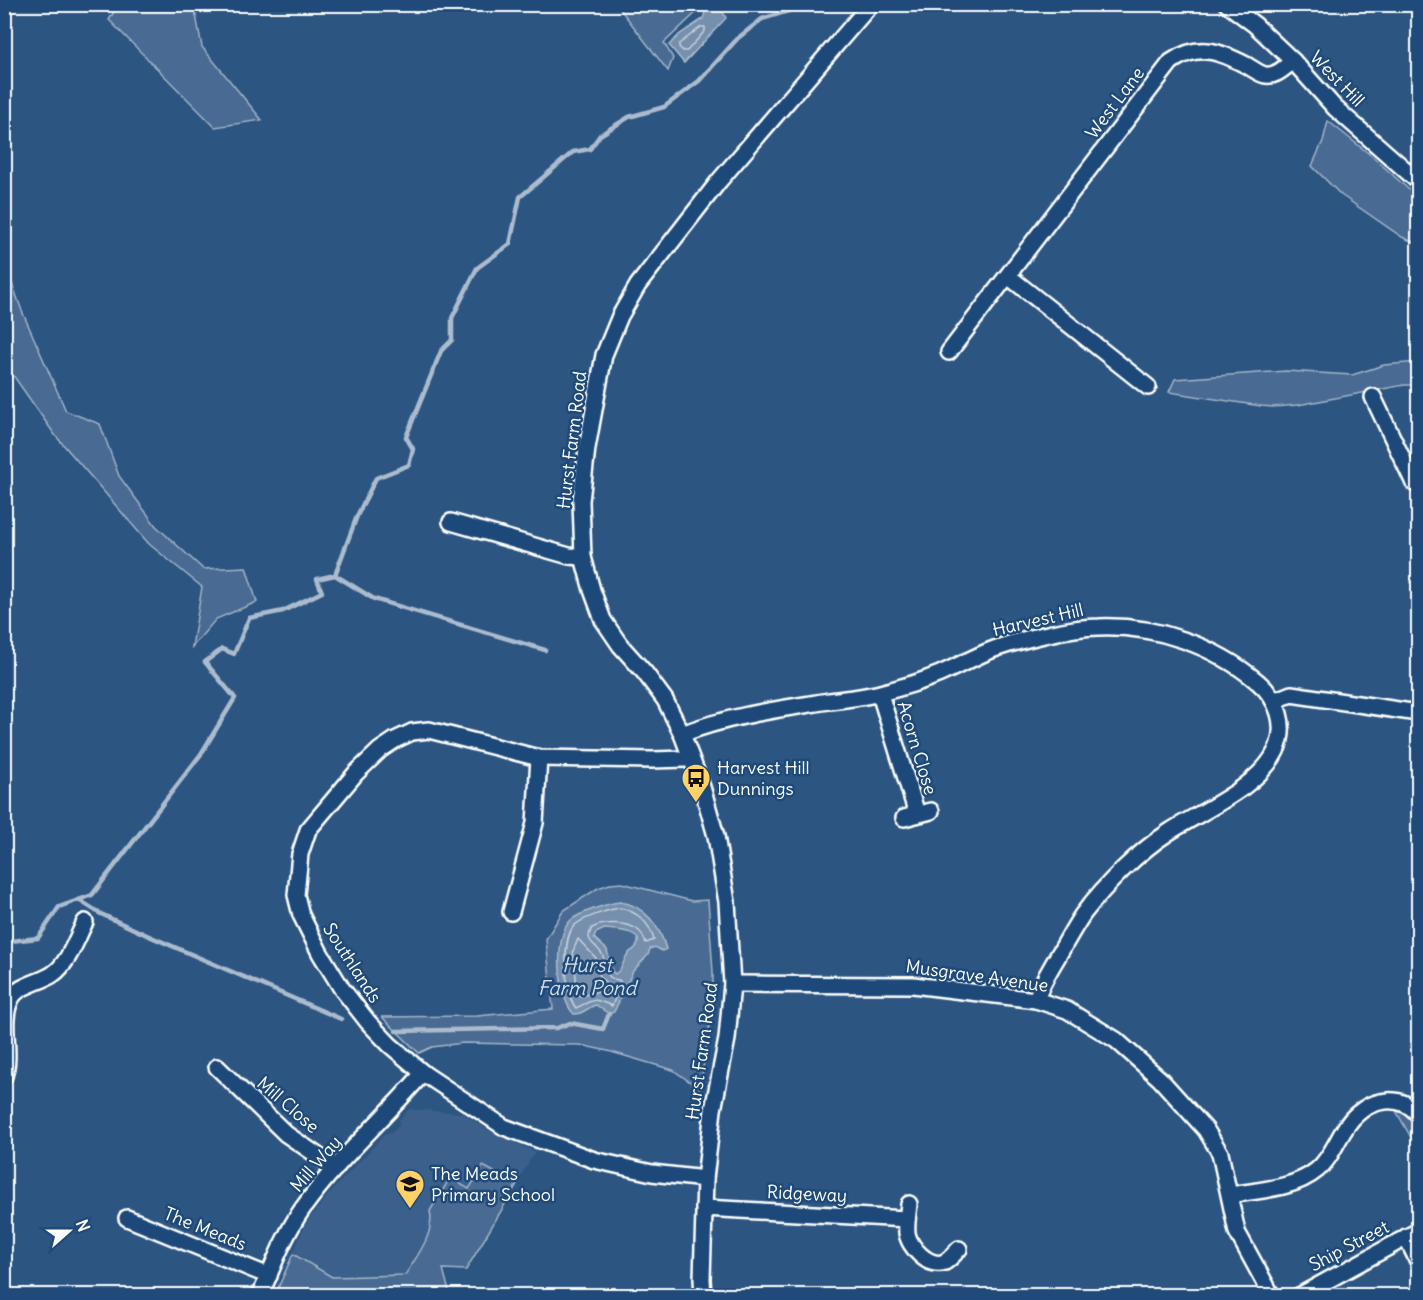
<svg xmlns="http://www.w3.org/2000/svg" width="1423" height="1300" viewBox="0 0 1423 1300" font-family="Delius,sans-serif">
<style>
.built{fill:#3b618b}
.green{fill:#486b92;stroke:#a4b5c8;stroke-width:1.5}
.water{fill:#748fad;stroke:#acbcce;stroke-width:1.5;fill-rule:evenodd}
.lines{fill:none;stroke-linecap:round;stroke-linejoin:round}
.shore{stroke:#c7d2de;stroke-width:1.5}
.stream{stroke:#acbcce;stroke-width:4.5}
.minor-casing{stroke:#fff;stroke-width:20}
.minor{stroke:#1f4a7a;stroke-width:15}
.labels{text-anchor:middle;stroke-width:5;stroke-linejoin:round;paint-order:stroke}
.street-label{font-size:18px;fill:#fff;stroke:#1f4a7a}
.poi-label{font-size:18px;fill:#fff;stroke:#1f4a7a;text-anchor:start}
.water-label{font-size:20px;font-style:italic;fill:#d5dde6;stroke:#1f4a7a}
</style>
<rect width="100%" height="100%" fill="#2c5582"/>
<filter id="ink" filterUnits="userSpaceOnUse"><feTurbulence type="fractalNoise" baseFrequency=".0167" numOctaves="2"/><feDisplacementMap in="SourceGraphic" scale="12" xChannelSelector="R" yChannelSelector="G"/><feConvolveMatrix kernelMatrix="1 2 1 2 8 2 1 2 1" color-interpolation-filters="sRGB"/></filter>
<g filter="url(#ink)">
<path class="built" d="M409,1109L462,1113L488,1130L535,1152L466,1270L443,1269L450,1295L275,1296L306,1223L329,1194L384,1135L391,1133L399,1126V1120Z"/>
<g class="green">
<path d="M118,5H194L202,47L262,120L215,127L109,20Z"/>
<path d="M617,5H704L664,43L673,58L668,71Z"/>
<path d="M1328,121L1373,157L1418,198V244L1402,237L1341,195L1312,166L1323,141Z"/>
<path d="M4,261L22,311L66,411L100,424L119,476L156,526L203,569L246,567L257,602L216,619L192,647L202,587L149,544L55,435L13,375L5,381Z"/>
<path d="M1418,362V385H1404L1298,405L1273,407L1261,406L1169,392L1175,379L1286,371L1352,375L1384,365Z"/>
<path d="M622,883L692,901L708,900L713,972V1002L700,1089L673,1070L608,1051L580,1045L463,1043L432,1047L419,1053L382,1017L477,1016L553,1009L546,939L563,911L598,888L610,884Z"/>
<path d="M1395,1109L1405,1112L1418,1123V1134L1413,1141Z"/>
<path d="M483,1166L517,1184L466,1270L443,1269L450,1295H275L293,1254L332,1277L405,1275C417,1256 435,1234 430,1211L450,1178L469,1189Z"/>
</g>
<g class="water">
<path d="M707,5H719L726,18L684,63L669,45L680,34L703,19Z"/>
<path d="M620,902C644,905 660,926 666,949L662,951L655,947L650,949L648,955L633,971L614,1012L609,1014L596,1005C588,1007 582,1015 574,1014C558,1000 553,935 571,920C579,913 609,903 620,902ZM604,929C613,930 647,930 636,947C633,951 632,950 628,954C622,961 624,969 615,974L612,971L607,950L594,938L596,933Z"/>
</g>
<g class="lines">
<g class="shore">
<path d="M701,27H705V31L687,51H683L679,47V44Z"/>
<path d="M620,908C637,911 650,923 654,940L646,943C644,939 643,934 639,931C628,921 604,922 592,928C583,943 598,944 603,956C608,967 603,979 619,980L621,983L612,1006C591,997 596,999 576,1008C564,994 562,942 573,927C579,919 610,909 620,908Z"/>
<path d="M578,939L596,958L600,977L611,988L609,994L596,992L581,996L578,995L573,951Z"/>
</g>
<g class="stream">
<path d="M335,575L357,516L376,478L409,465L413,449L406,437L441,351L452,340V318L477,268L510,244L520,197L573,152L590,149L600,135L629,117L664,107L699,81L738,38L762,19L811,4"/>
<path d="M79,900L101,914L149,936L341,1019"/>
<path d="M4,947L11,941L38,938L59,907L92,895L201,754L235,698L205,662L222,649L234,654L249,618L283,611L322,592L317,579L335,575L374,599L545,650"/>
<path d="M396,1031L557,1028L570,1023L603,1029L609,1014"/>
</g>
<g class="minor-casing">
<g id="minor">
<path d="M1227,4L1255,25L1293,61L1335,108L1418,181"/>
<path d="M1008,276L1148,387"/>
<path d="M949,352L1171,62C1199,42 1221,52 1248,66C1253,69 1260,74 1265,75C1276,77 1285,67 1293,61"/>
<path d="M1373,397L1414,483"/>
<path d="M451,522L569,556L583,557"/>
<path d="M880,694L917,814"/>
<path d="M1274,701L1291,694L1418,713"/>
<path d="M682,734C728,716 780,709 829,701C846,699 864,697 880,693C900,688 921,682 940,674C959,666 977,655 997,648C1024,639 1070,627 1099,627C1155,625 1214,645 1258,682C1278,699 1288,726 1276,751C1258,788 1203,810 1169,832C1138,852 1106,884 1083,914C1074,927 1067,941 1059,954C1050,970 1041,983 1036,1000"/>
<path d="M690,756L686,759L652,760L539,758L429,730L412,732L395,740L380,750L356,773L308,830L300,854L296,895L301,915L320,953L342,989L368,1022L390,1045L423,1073L504,1127L594,1160L652,1173L705,1179"/>
<path d="M904,818L931,811"/>
<path d="M511,912L535,823L539,758"/>
<path d="M732,984L913,985L1036,1000L1067,1010L1116,1040L1160,1079L1206,1130L1220,1153L1237,1232L1272,1296"/>
<path d="M217,1067L286,1134L336,1168"/>
<path d="M4,1076C12,1052 0,1024 10,1001C16,985 40,983 53,974C68,964 77,938 85,922"/>
<path d="M1230,1195C1259,1190 1294,1189 1317,1170C1335,1155 1340,1128 1357,1114C1375,1098 1402,1095 1418,1114"/>
<path d="M909,1204C908,1213 906,1224 907,1233C909,1247 929,1269 945,1262C950,1259 955,1253 959,1249"/>
<path d="M704,1208L907,1219"/>
<path d="M127,1218L269,1276"/>
<path d="M1406,1237L1418,1261"/>
<path d="M260,1296C273,1266 284,1235 303,1208C338,1159 384,1119 423,1073"/>
<path d="M703,1296L702,1279L705,1179L713,1110L727,1039L732,984L727,902L716,836L702,787L682,734L665,700L645,673L620,645L603,620L592,590L583,557L581,501L587,448L604,355L620,316L638,285L719,181L871,4"/>
<path d="M1299,1296L1418,1231"/>
</g>
</g>
<use href="#minor" class="minor"/>
</g>
</g>
<defs>
<g id="bus-pin" transform="scale(1.5)"><path d="M0 17L-7.5 6A9.5 9.5 0 1 1 7.5 6Z" fill="#ffd166" stroke="#1f4a7a"/><path d="M-5-6H5V4H4V6H2V4H-2V6H-4V4H-5ZM-3.5-4V0h7V-4ZM-3.5 1.2v1.5H-2V1.2ZM2 1.2v1.5H3.5V1.2Z" fill="#111"/></g>
<g id="school-pin" transform="scale(1.5)"><path d="M0 17L-7.5 6A9.5 9.5 0 1 1 7.5 6Z" fill="#ffd166" stroke="#1f4a7a"/><path d="M0-5L7-2L0 1L-7-2ZM-4 1L0 2.5L4 1V4Q0 6-4 4Z" fill="#111"/></g>
</defs>
<g fill-rule="evenodd">
<use href="#bus-pin" x="696" y="778"/>
<use href="#school-pin" x="410" y="1184"/>
</g>
<g class="labels">
<g class="street-label">
<text transform="translate(1337 79) rotate(46)" y="6">West Hill</text>
<text transform="translate(1115 103) rotate(-53)" y="6">West Lane</text>
<text transform="translate(572 440) rotate(-83)" y="6">Hurst Farm Road</text>
<text transform="translate(1038 620) rotate(-13)" y="6">Harvest Hill</text>
<text transform="translate(917 748) rotate(73)" y="6">Acorn Close</text>
<text transform="translate(352 963) rotate(57)" y="6">Southlands</text>
<text transform="translate(977 976) rotate(8)" y="6">Musgrave Avenue</text>
<text transform="translate(702 1051) rotate(-82)" y="6">Hurst Farm Road</text>
<text transform="translate(288 1105) rotate(41)" y="6">Mill Close</text>
<text transform="translate(316 1164) rotate(-49)" y="6">Mill Way</text>
<text transform="translate(807 1194) rotate(3)" y="6">Ridgeway</text>
<text transform="translate(205 1229) rotate(22)" y="6">The Meads</text>
<text transform="translate(1349 1246) rotate(-28)" y="6">Ship Street</text>
</g>
<g class="poi-label">
<text x="717" y="774">Harvest Hill<tspan x="717" dy="21">Dunnings</tspan></text>
<text x="431" y="1180">The Meads<tspan x="431" dy="21">Primary School</tspan></text>
</g>
<g class="water-label">
<text x="587" y="972">Hurst<tspan x="587" dy="23">Farm Pond</tspan></text>
</g>
</g>
<rect width="1423" height="1300" fill="none" stroke="#1f4a7a" stroke-width="24"/>
<rect x="12" y="12" width="1399" height="1276" fill="none" stroke="#fff" stroke-width="2" filter="url(#ink)"/>
<g transform="translate(69 1231) rotate(69)" stroke="#1f4a7a" stroke-width="4.5" paint-order="stroke">
<path d="M0-4.5L10 22L0 15L-10 22Z" fill="#ffffff"/>
<text y="-9" font-size="16" font-weight="bold" text-anchor="middle" fill="#ffffff">N</text>
</g>
</svg>
